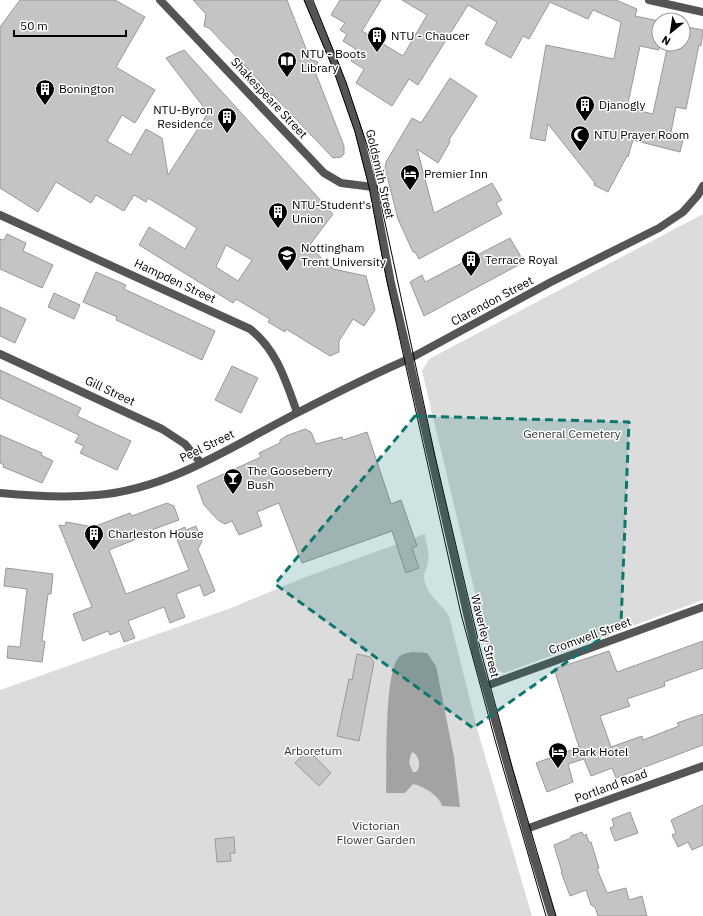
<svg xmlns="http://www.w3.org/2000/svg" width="703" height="916" viewBox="0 0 703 916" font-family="'IBM Plex Sans',sans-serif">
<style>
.green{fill:#dcdcdc}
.water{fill:#a3a3a3;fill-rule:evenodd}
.building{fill:#c4c4c4;stroke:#999;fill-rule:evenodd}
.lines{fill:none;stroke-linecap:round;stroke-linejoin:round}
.pedestrian{stroke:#555;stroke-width:8}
.minor{stroke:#555;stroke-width:8}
.tertiary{stroke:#555;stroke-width:8}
.tram{stroke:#000;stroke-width:1}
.marked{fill:#0f766e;fill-opacity:0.2;stroke:#0f766e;stroke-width:3;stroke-dasharray:8 5;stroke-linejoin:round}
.labels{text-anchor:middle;stroke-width:3;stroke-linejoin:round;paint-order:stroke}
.poi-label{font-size:12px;fill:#000;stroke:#fff;text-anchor:start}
.street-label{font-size:12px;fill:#000;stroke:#fff}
.park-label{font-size:12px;fill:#333;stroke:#fff}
</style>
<rect width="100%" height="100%" fill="#fff"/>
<g class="green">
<path d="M703,214V600L504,673L493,668L422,371L429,359Z"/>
<path d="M425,534C426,542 430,554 428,562C427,569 422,575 425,583C429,596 442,605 449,616L478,732L532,916H0V690L231,608L303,578Z"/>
</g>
<path class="water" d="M412,652L427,653L436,666L454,757L460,807L442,806C440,796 423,786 413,784L405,793H386C387,766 384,677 398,658C401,654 407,653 412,652ZM413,752C420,757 421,767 416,772H413L409,763L411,754Z"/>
<g class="building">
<path d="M20,0H115L145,17L116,67L155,90L135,123L122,115L107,141L131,155L146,129L162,138L168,175L208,113L166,58L184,50L333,214L309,246L333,269L366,276L375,310L364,326L353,319L339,341V352L330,356L286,329L285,332L268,322L270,319L236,299L233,303L139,245L149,227L185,249L197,228L148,198L146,202L134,195L124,211L96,195L91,203L56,182L38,212L0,188V27ZM226,245L252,260L238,281L216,267Z"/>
<path d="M193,0H287L310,59L318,62L314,69L344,146V154L341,157L333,158L273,95L265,96L266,88L209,28L204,26L206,14Z"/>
<path d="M340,0H381L362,31L403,56L427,15L402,0H616L637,9L635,16L659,21V50L640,46L627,108L653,114L668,44H683V26L703,30L701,46L699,45L686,109L676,107L671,132L684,135L680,152L633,140L628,157L627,156L608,192L594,185L595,183L548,124L545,141L530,138L546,45L614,59L621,22L593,10L588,19L550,2L529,39L523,36L511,58L485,44L497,22L468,5L418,85L409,79L392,106L356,83L364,69L351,61L357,50L343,41L347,34L340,30L345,23L331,15Z"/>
<path d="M450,78L477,96L449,140L450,142L438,163L417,149L434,213L492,183L502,200L496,203L502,214L419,259L415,252H413L398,219L385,168L386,162L412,118L421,123Z"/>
<path d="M7,234L26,243L23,251L53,265L42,288L0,269V239L4,240Z"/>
<path d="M510,238L524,262L424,316L410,282L422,275L425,282L431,279Z"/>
<path d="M96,272L126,285L124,289L215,331L202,360L116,320L117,317L83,302Z"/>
<path d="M54,293L80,305L74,319L48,307Z"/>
<path d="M0,307L26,319L15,343L0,336Z"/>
<path d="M232,366L258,378L241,413L215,400Z"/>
<path d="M0,370L81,408L77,416L131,441L117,470L80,453L84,446L75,442L79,435L0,398Z"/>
<path d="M305,429L311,432L316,444L342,437L343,440L367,432L391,504L401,500L417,546L412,548L419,568L406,573L392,531L302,563L279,503L257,512L262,526L239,535L232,521L225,524L218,520L204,505L197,486L261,457L259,453L280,443V440L286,436Z"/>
<path d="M0,435L42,453L41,455L53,461L42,483L3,467L4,465L0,463Z"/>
<path d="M167,503L174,506L179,520L138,535L139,538L109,550L126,594L189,570L174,532L185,527L186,530L196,526L202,541L198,549L215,591L204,596L200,585L176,594L185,617L170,623L164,607L128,621L135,638L124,642L120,631L110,635L108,631L83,641L73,614L92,607L59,525L65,526L66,522L93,527L130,513L132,516Z"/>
<path d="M6,568L53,574L51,594H48L42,640L45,642L42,662L7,658L8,646L20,647L27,589L4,586Z"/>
<path d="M703,641V668L664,682L665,686L627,699L630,706L600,716L611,747L642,736L643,740L679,726L677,723L703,714V745L616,778L612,768L591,776L584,759L568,764L573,782L547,792L536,763L579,747L554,669L609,651L617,672Z"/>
<path d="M357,654L370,657L374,662L359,741L337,736L349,679L352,680Z"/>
<path d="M308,750L331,773L319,786L295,763Z"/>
<path d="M703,805V845L692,850L688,842L678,847L672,835L676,833L671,820Z"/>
<path d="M630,812L638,833L615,841L610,828L614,826L612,819Z"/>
<path d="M582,832L584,836L586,834L589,842H591L599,868L597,869L607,893L626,888L629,900L642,896L647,916H598L595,907L591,905L586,890L570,896L561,872H562L554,845L571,838V836Z"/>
<path d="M234,837L235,853H230L231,861L217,862L215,839Z"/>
</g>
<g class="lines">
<path class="pedestrian" d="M181,22L324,173L341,183L373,187"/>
<g class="minor">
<path d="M160,0L181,22"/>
<path d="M649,0L703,12"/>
<path d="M0,215L250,329C277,350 286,382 297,412"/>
<path d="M0,354L162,429L185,444L201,463"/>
<path d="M0,493C32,496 65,498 97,495C170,489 234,445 297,413C334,394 371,375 409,359L391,283L373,187L358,129L336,66L308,0"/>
<path d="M486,686L703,607"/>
<path d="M526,829L703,766"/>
</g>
<path class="tertiary" d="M552,916L532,851L476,653L409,359L551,282L659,228L683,212L698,195L703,186"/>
<g class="tram">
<path d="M304,0L332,66L355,132L369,187L386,277L461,614L495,740L546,916"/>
<path d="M313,0L346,82L371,157L435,456L480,648L513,770L556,916"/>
</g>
</g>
<path class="marked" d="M415,416L629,422L621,624L473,728L275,584Z"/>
<defs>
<g id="building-pin" transform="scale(1)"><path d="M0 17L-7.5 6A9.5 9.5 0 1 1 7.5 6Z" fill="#000" stroke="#fff"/><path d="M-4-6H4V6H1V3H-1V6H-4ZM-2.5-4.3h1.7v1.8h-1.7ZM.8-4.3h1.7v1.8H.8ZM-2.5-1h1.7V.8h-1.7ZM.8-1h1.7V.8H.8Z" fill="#fff"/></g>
<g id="library-pin" transform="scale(1)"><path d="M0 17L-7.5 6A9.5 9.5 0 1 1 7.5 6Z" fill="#000" stroke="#fff"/><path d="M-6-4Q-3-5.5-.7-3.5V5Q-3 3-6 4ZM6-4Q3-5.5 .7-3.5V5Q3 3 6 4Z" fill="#fff"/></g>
<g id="mosque-pin" transform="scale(1)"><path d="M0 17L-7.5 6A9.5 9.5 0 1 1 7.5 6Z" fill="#000" stroke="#fff"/><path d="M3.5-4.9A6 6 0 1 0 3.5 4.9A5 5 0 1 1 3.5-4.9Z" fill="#fff"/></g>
<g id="hotel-pin" transform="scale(1)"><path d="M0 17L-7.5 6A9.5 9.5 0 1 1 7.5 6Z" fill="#000" stroke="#fff"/><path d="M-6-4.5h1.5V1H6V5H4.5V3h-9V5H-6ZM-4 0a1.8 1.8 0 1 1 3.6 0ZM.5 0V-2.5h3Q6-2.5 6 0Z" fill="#fff"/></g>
<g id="university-pin" transform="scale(1)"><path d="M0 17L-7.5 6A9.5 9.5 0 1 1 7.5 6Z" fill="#000" stroke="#fff"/><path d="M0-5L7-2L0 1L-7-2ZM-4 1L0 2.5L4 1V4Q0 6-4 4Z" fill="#fff"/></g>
<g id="bar-pin" transform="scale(1)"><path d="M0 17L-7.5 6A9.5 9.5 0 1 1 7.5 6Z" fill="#000" stroke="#fff"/><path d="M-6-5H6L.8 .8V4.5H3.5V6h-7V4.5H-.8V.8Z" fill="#fff"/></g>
</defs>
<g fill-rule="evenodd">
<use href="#building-pin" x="377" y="36"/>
<use href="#library-pin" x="287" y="61"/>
<use href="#building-pin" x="45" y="89"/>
<use href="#building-pin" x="585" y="105"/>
<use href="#building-pin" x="227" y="117"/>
<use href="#mosque-pin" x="580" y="135"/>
<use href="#hotel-pin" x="410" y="174"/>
<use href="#building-pin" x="278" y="212"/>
<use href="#university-pin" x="287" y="255"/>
<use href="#building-pin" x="471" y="260"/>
<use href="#bar-pin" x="233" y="478"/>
<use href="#building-pin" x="94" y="534"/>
<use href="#hotel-pin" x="558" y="752"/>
</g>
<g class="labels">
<g class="poi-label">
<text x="391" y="40">NTU - Chaucer</text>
<text x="301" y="58">NTU - Boots<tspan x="301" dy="14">Library</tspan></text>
<text x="59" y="93">Bonington</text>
<text x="599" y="109">Djanogly</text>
<text x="213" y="114" text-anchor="end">NTU-Byron<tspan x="213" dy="14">Residence</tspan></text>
<text x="594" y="139">NTU Prayer Room</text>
<text x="424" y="178">Premier Inn</text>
<text x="292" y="209">NTU-Student's<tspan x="292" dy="14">Union</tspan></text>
<text x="301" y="252">Nottingham<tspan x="301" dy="14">Trent University</tspan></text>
<text x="485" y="264">Terrace Royal</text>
<text x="247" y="475">The Gooseberry<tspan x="247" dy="14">Bush</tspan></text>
<text x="108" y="538">Charleston House</text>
<text x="572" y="756">Park Hotel</text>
</g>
<g class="street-label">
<text transform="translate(269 98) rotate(47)" y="4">Shakespeare Street</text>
<text transform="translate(380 174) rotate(77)" y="4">Goldsmith Street</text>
<text transform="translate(175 281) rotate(25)" y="4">Hampden Street</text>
<text transform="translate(492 301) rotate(-28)" y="4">Clarendon Street</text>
<text transform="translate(110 391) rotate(25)" y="4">Gill Street</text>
<text transform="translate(207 446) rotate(-26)" y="4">Peel Street</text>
<text transform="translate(485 636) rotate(76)" y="4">Waverley Street</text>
<text transform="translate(590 636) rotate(-20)" y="4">Cromwell Street</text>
<text transform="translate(611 786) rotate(-20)" y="4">Portland Road</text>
</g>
<g class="park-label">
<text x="572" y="438">General Cemetery</text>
<text x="313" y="755">Arboretum</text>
<text x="376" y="830">Victorian<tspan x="376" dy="14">Flower Garden</tspan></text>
</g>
</g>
<g transform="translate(671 32) rotate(210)"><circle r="19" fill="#ffffff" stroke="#999999"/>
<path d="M0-3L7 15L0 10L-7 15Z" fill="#000000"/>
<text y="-6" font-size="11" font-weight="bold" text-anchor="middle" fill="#000000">N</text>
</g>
<path d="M14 30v6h112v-6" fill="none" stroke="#000000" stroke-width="2"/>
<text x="20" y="30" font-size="12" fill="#000000" stroke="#ffffff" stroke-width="3" paint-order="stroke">50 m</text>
</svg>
